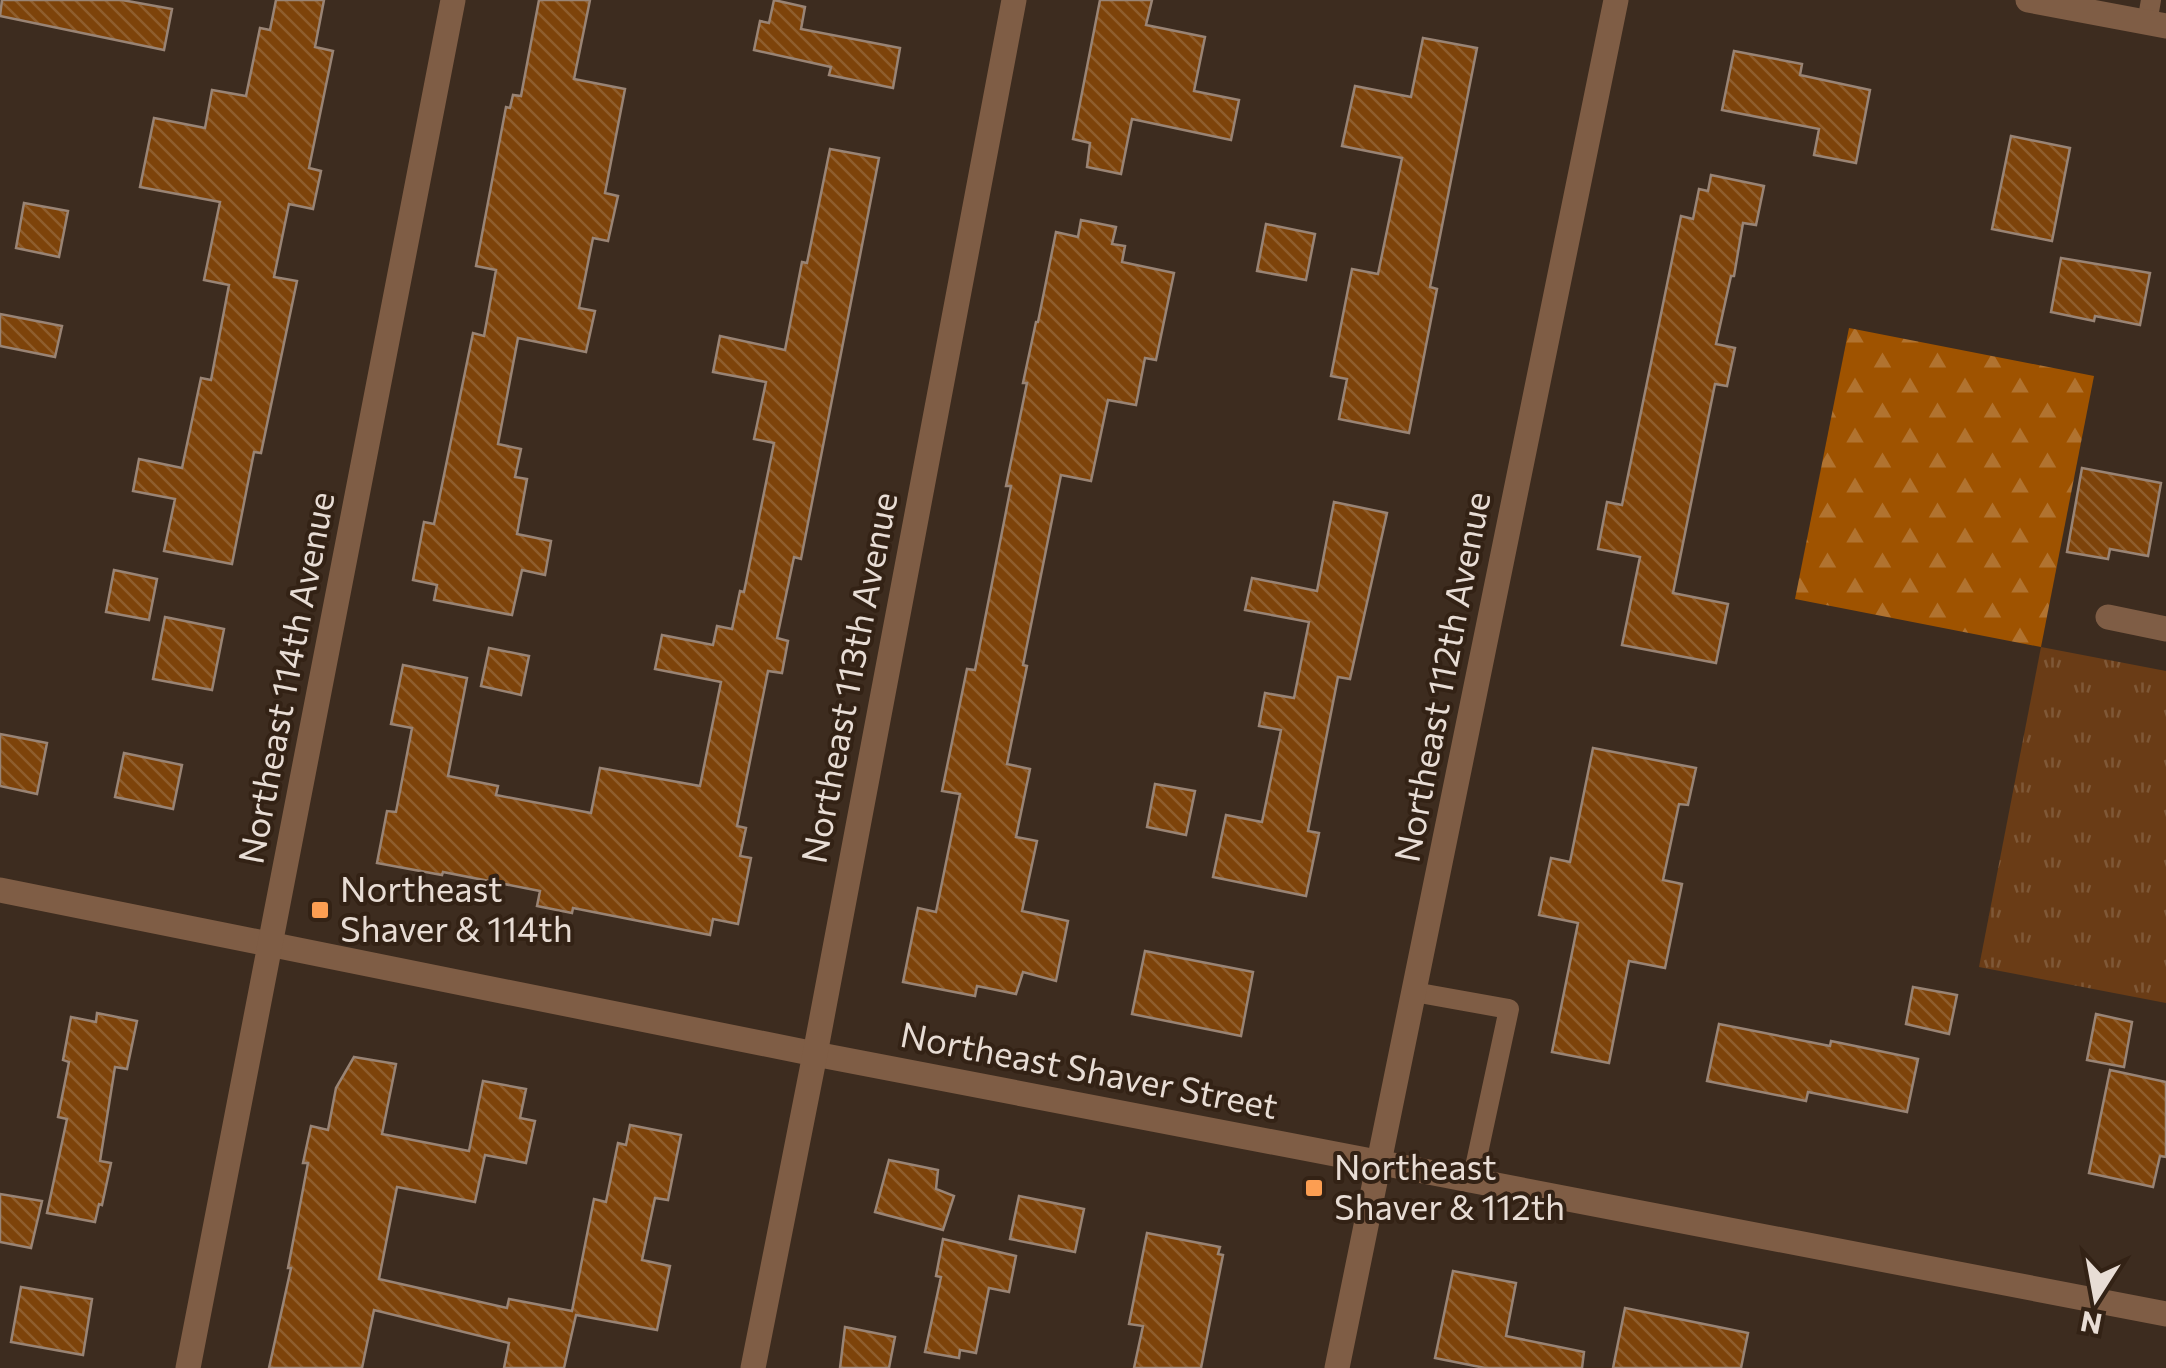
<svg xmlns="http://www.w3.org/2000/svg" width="2166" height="1368" viewBox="0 0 2166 1368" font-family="Commissioner,sans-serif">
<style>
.grass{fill:url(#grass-tufts)}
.forest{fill:url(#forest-firs)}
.building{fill:url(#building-back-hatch);stroke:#998475;stroke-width:2.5}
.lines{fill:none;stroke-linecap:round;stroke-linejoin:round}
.service{stroke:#7f5d45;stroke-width:20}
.minor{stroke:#7f5d45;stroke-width:25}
.tertiary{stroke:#7f5d45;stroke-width:25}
.poi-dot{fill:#fc9e52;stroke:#332215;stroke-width:4}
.labels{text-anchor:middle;stroke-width:8;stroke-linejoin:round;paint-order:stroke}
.street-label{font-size:35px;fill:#e8ddd5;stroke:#332215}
.poi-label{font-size:35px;fill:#e8ddd5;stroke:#332215;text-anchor:start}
</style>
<defs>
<pattern id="grass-tufts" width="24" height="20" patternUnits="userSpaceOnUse" patternTransform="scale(2.5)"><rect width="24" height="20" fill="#6a3c16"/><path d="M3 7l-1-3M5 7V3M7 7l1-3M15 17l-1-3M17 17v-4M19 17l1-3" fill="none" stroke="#7f5837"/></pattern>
<pattern id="forest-firs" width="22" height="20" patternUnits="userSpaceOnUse" patternTransform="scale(2.5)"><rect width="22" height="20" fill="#9f5300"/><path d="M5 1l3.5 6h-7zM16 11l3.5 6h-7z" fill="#b17330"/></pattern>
<pattern id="building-back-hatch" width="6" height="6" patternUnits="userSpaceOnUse" patternTransform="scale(2.5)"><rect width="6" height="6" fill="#7d430a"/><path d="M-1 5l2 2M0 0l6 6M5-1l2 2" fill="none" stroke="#8f5e2d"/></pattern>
</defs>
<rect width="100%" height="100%" fill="#3d2c1f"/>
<path class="grass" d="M2041,647L2166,671V1003L1979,967Z"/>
<path class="forest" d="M1849,328L2094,376L2041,647L1795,599Z"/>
<g class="building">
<path d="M2,0H122L172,9L164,50L0,16Z"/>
<path d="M276,0H324L315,47L333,51L309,168L321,171L313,209L289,204L274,277L297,281L261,453L254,452L232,564L164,551L175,499L133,491L139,459L182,468L201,378L211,380L229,285L204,280L220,202L140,187L154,118L205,128L212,90L246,96L260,28L270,30Z"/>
<path d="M539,0H590L574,79L625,89L605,193L618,196L608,241L593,238L579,308L595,311L586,352L518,338L498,444L521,449L515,477L527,479L517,534L551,541L545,575L522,570L512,615L434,600L437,585L413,580L424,522L434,524L473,333L484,336L496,270L476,266L506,107L510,108L513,95L521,96Z"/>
<path d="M774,0L805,7L801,29L900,48L893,88L829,75L831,67L754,50L760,21L769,23Z"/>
<path d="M1100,0H1152L1146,25L1205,37L1194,91L1239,100L1231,140L1132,119L1121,174L1087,167L1090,143L1073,139Z"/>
<path d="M1423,38L1477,48L1430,287L1437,289L1409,433L1339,419L1347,379L1331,376L1352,269L1378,274L1402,158L1342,146L1355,86L1411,97Z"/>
<path d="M1734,51L1802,64L1800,75L1870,90L1856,163L1814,155L1819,129L1722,110Z"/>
<path d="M2011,136L2070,148L2052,241L1992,229Z"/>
<path d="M830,149L879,158L801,559L794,557L777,638L788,641L782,673L768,671L737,826L746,828L740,856L751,858L738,924L713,919L710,935L573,908L572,913L537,906L540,891L443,872L442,875L377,863L387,811L396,812L412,728L391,724L403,665L467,678L448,776L498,786L496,795L591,813L600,768L700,786L721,682L655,669L662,635L713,645L717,626L732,629L740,591L744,592L774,443L754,439L766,382L713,372L720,336L785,350L802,262L807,263Z"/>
<path d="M1711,175L1764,186L1756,225L1743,223L1734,276H1731L1716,344L1735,348L1727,386L1715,384L1673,593L1728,604L1716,663L1622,645L1640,557L1598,549L1607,502L1622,505L1681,216L1693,219L1699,189L1708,191Z"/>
<path d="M24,203L68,211L59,257L16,248Z"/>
<path d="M1081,220L1116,227L1112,244L1125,246L1122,262L1174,273L1156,360L1145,358L1136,405L1108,400L1091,481L1061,475L1023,665L1027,666L1007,764L1030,769L1016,837L1037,841L1022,911L1068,921L1056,981L1023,972L1016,994L977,986L975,996L903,982L918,908L936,912L960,794L942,791L967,669L975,670L1011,486H1006L1027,383H1023L1036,322H1038L1056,232L1078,237Z"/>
<path d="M1266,224L1315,234L1306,280L1257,271Z"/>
<path d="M2061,258L2150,273L2140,325L2095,316L2094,321L2051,312Z"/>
<path d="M0,314L62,326L55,357L0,346Z"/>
<path d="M2082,468L2161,483L2148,556L2110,549L2108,559L2067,552Z"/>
<path d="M1334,502L1387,513L1350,679L1338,677L1308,831L1319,833L1306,896L1213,877L1226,815L1262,822L1281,730L1259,726L1265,693L1294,698L1309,622L1245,610L1252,578L1317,591Z"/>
<path d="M114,570L157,579L149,620L106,612Z"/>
<path d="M165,617L224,629L212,690L153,679Z"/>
<path d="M489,648L529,656L521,695L481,686Z"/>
<path d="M0,734L47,743L37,794L0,786Z"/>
<path d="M1593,748L1696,768L1688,805L1679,804L1663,880L1682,884L1665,968L1629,961L1609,1063L1552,1052L1578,923L1539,915L1551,858L1570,862Z"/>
<path d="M124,753L182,765L173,809L115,797Z"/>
<path d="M1155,784L1195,791L1186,835L1147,827Z"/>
<path d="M1145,951L1253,972L1241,1036L1132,1014Z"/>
<path d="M1913,987L1957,995L1949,1034L1906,1024Z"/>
<path d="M97,1013L137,1021L127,1069L115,1067L100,1161L111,1163L102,1205L99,1204L95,1222L47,1213L67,1119L58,1117L69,1062L63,1060L71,1017L96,1022Z"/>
<path d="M2096,1014L2132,1022L2124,1067L2087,1060Z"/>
<path d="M1719,1024L1830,1046L1831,1041L1918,1059L1907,1112L1808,1092L1806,1101L1707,1081Z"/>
<path d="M354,1057L396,1064L382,1134L469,1151L483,1081L526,1089L520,1118L535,1121L526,1163L485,1155L475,1202L397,1187L379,1279L507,1308L509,1299L572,1311L594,1199L606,1202L618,1143L626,1145L630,1125L681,1135L668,1200L655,1198L642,1260L670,1266L657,1330L576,1315L564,1368H504L509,1343L374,1310L362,1368H269L291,1268H288L308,1163H303L311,1126L328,1130L336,1088Z"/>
<path d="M2110,1070L2166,1082V1157L2160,1156L2153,1187L2089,1173Z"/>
<path d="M889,1160L938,1170L936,1189L954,1196L943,1230L875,1212Z"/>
<path d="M0,1194L42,1201L31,1248L0,1242Z"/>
<path d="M1019,1196L1084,1209L1075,1252L1010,1239Z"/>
<path d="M1147,1233L1220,1247L1218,1254L1223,1255L1201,1368H1134L1143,1326L1129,1324Z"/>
<path d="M943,1239L1016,1256L1009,1292L989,1288L976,1353L960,1350L959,1358L925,1352L941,1277L936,1276Z"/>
<path d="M1453,1271L1516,1283L1506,1336L1584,1352L1582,1368H1485L1435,1358Z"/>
<path d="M21,1287L92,1299L83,1355L11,1342Z"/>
<path d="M1625,1308L1748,1333L1741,1368H1613Z"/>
<path d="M845,1327L895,1337L889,1368H840Z"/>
</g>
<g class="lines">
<g class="service">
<path d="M2147,23L2151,0"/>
<path d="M1414,992L1509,1009L1472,1181"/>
</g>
<g class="minor">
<path d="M2028,0L2166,26"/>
<path d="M2108,617L2166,629"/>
<path d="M0,890L815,1054L2166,1314"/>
<path d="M188,1368L453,0"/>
<path d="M753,1368L815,1054L1014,0"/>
</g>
<path class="tertiary" d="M1337,1368L1616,0"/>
</g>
<g class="poi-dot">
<rect x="310" y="900" width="20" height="20" rx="5"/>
<rect x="1304" y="1178" width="20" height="20" rx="5"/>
</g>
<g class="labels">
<g class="street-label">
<text transform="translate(1443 677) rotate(-79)" y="12">Northeast 112th Avenue</text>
<text transform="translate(287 678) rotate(-79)" y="12">Northeast 114th Avenue</text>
<text transform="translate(850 678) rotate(-79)" y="12">Northeast 113th Avenue</text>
<text transform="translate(1089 1071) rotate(11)" y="12">Northeast Shaver Street</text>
</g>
<g class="poi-label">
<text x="340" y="902">Northeast<tspan x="340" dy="40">Shaver &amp; 114th</tspan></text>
<text x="1334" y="1180">Northeast<tspan x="1334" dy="40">Shaver &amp; 112th</tspan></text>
</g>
</g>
<g transform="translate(2096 1298) rotate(191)" stroke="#332215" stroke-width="8" paint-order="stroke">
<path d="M0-8L18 38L0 25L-18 38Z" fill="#e8ddd5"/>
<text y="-15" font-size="28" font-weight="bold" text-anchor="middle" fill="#e8ddd5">N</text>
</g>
</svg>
